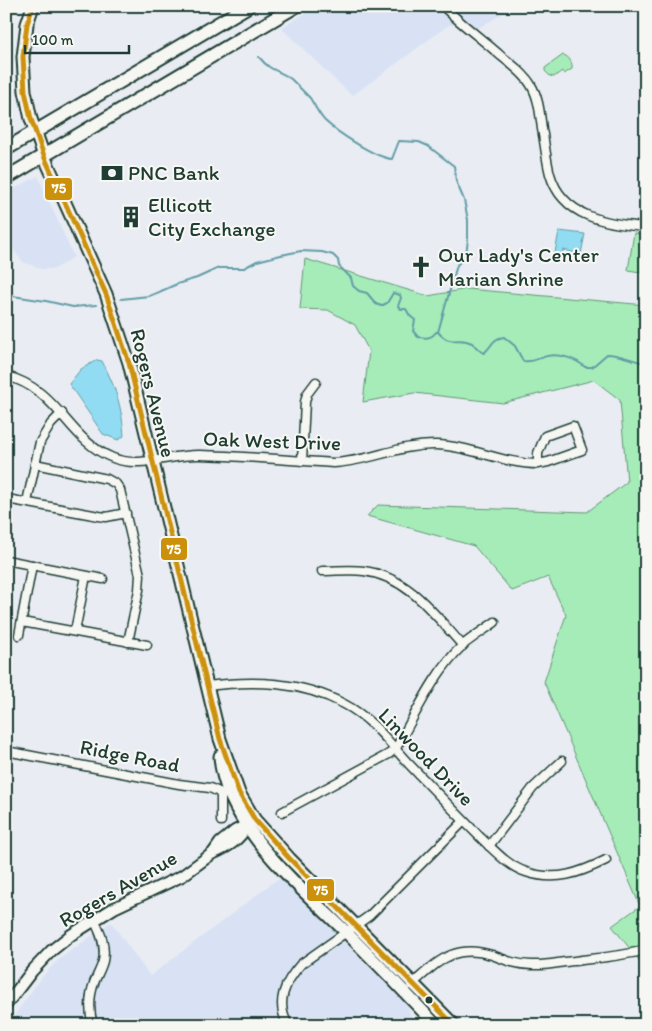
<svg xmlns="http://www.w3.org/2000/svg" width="652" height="1031" viewBox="0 0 652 1031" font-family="Itim,sans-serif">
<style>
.built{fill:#d9e2f4}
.green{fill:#a6ecb8;stroke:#629476}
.water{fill:#91dcf2;stroke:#639ca6}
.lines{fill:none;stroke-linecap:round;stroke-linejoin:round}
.stream{stroke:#639ca6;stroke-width:2}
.minor-casing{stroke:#1f3d34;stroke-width:11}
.tertiary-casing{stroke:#1f3d34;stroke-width:14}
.secondary-casing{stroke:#1f3d34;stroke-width:15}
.primary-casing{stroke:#1f3d34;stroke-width:16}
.minor{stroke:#f6f6f2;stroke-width:8}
.tertiary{stroke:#f6f6f2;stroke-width:10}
.secondary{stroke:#f6f6f2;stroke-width:11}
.primary{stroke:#f6f6f2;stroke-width:12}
.bus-1-casing{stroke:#f6f6f2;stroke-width:9}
.bus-1{stroke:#cc910a;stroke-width:5}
.bus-dot{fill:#1f3d34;stroke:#f6f6f2;stroke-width:2}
.labels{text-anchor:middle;stroke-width:4;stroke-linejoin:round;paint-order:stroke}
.poi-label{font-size:21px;fill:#1f3d34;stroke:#f6f6f2;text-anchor:start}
.street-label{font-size:21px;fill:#1f3d34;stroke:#f6f6f2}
.line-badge{stroke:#f6f6f2;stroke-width:2}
.badge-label{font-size:14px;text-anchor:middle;font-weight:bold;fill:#fff}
</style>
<rect width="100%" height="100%" fill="#e9edf3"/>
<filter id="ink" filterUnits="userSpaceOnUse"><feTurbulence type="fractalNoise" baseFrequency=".02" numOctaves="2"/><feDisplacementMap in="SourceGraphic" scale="10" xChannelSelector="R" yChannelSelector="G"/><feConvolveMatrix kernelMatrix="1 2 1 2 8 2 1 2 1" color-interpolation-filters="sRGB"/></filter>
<g filter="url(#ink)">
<g class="built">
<path d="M317,6H516L468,34L455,25H449L352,96L281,28Z"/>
<path d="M38,176L74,257L55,269H41L23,262L6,241V193Z"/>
<path d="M280,877L407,1004L414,1025H28L14,1016L40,979L58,960L111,922L150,976Z"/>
</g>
<g class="green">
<path d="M563,55C569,56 573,63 572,69L564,74L562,71L554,77L550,76L545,71V68Z"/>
<path d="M634,233L646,235V273L628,270Z"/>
<path d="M305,259L428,296L467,289L646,305V969L612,926L640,906L544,682L566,615L548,577L512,591L474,546L367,516L378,505L587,512L627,482L620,400L594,380L503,403L414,393L363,402L369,351L355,325L328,310L300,309Z"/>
</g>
<g class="water">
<path d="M559,231L585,234L581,254L563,250L560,259L554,258Z"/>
<path d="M97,360L102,361C116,388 122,407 124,436L118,440L103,434L69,384L81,369Z"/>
</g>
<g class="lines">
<g class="stream">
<path d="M259,57C272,73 278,69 291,79C293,81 308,96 310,98C315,106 319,115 325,121C338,133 376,158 392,159L399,141L419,142L428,146L454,166L456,181L464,200L468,220V239L466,255L457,265L438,332C452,348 457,335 472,343C476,346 479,351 484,353C492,347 492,338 504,337L515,346L523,361C533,363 537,358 547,356C559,353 576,359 585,367H592L607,354C621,354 632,361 646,363"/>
<path d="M6,295L46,301L73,307L96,305"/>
<path d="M121,299L149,296L159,292L177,284L197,278L219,268H244L257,261L281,255L301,251L322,252L333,255L338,260L339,266L351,278L353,286L359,291L367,293L376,304L381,306L387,303L393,293L400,295L401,298L398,306L401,309H406L410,316L415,320L413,331L418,337C425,338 431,339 436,332H438"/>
</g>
<g class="minor-casing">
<g id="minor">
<path d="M443,6C461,24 482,39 501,56C511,64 524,73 531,85C539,98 540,114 542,129C545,144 546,159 550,174C562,217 607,224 646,227"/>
<path d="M6,376C59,389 67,440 113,458C140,469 171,454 200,455C244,456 289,460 333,463C368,462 400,444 436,445C471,446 503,464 538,464V453L545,436L573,426L582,450L548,462L538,464"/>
<path d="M302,461L305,402L307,394L316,382"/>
<path d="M35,464L107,479L116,484L120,490L140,575L139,590L128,642"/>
<path d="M7,499L99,516L106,517L126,513"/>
<path d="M27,502L40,442L51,424L62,413"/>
<path d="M6,560L103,579"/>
<path d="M322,571C336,571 350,569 364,571C409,577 435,615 463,646"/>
<path d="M22,622L147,645"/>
<path d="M75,631L86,576"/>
<path d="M19,635L32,565"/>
<path d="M207,686C253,680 301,681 344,704C371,718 387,740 407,762C432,788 456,813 481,838C495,851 508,866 526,872C556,882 580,873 606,860"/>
<path d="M6,751L179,784L210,788L219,792L221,796V821"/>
<path d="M282,812L389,754L396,748C416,714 434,672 463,645C473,637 484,630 495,622"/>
<path d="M489,846L533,788L562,761"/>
<path d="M411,985C438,962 453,943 492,955C505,960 517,965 532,965C546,966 560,962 574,961C598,958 622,956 646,950"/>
<path d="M93,1025C89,1011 89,997 94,983C97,975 101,969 103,961C106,946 101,933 94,920"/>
<path d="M288,1025C275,1002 285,982 301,964L369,916L464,821"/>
</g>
</g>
<g class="tertiary-casing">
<g id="tertiary">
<path d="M214,853C228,847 239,840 247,826"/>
<path d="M6,1005L32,971L51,951L71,935L114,908L182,876L213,853L220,843L235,831L252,822"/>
</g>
</g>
<g class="secondary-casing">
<g id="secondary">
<path d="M33,6L27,24L23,57L25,91L31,119L44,156L106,294L129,363L220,739L239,793L255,820L289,858L454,1025"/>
<path d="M220,756C224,824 300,887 346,932C376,962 406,993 436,1025"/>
</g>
</g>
<g class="primary-casing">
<g id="primary">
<path d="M6,149L248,6"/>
<path d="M6,178L296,6"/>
</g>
</g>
<use href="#minor" class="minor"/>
<use href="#tertiary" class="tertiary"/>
<use href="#secondary" class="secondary"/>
<use href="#primary" class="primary"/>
<g class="bus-1-casing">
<path id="bus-1" d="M33,6L27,24L23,57L25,91L31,119L44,156L106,294L129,363L220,739L239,793L255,820L289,858L454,1025"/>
</g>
<use href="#bus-1" class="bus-1"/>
</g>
</g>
<defs>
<g id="bank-bare" transform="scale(1.725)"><path d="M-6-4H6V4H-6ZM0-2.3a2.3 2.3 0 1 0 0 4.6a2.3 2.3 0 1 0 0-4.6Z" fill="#1f3d34" stroke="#f6f6f2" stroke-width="2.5" paint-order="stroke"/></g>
<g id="building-bare" transform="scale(1.725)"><path d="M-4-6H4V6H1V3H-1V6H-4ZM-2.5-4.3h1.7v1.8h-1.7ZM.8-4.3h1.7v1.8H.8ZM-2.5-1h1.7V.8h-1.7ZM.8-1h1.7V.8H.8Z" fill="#1f3d34" stroke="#f6f6f2" stroke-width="2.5" paint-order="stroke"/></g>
<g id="church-bare" transform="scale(1.725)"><path d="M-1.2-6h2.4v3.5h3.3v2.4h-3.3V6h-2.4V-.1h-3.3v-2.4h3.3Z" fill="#1f3d34" stroke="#f6f6f2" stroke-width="2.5" paint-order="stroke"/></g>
</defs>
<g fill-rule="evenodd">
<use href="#bank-bare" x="112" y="173"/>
<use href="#building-bare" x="131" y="217"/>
<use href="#church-bare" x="421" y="267"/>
</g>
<circle class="bus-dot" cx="429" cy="1000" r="4.5"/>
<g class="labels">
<g class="poi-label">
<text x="128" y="180">PNC Bank</text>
<text x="148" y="212">Ellicott<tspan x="148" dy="24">City Exchange</tspan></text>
<text x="438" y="262">Our Lady's Center<tspan x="438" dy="24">Marian Shrine</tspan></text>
</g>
<g class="street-label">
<text transform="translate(153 393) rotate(76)" y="7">Rogers Avenue</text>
<text transform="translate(272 441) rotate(2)" y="7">Oak West Drive</text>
<text transform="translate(130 756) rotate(11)" y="7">Ridge Road</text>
<text transform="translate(426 757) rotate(46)" y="7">Linwood Drive</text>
<text transform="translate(118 889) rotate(-30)" y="7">Rogers Avenue</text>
</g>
</g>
<g class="line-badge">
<rect x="44" y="177" width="29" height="24" rx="5" fill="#cc910a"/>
<rect x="160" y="537" width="28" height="24" rx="5" fill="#cc910a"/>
<rect x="306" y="878" width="29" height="24" rx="5" fill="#cc910a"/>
</g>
<g class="badge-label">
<text x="59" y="193">75</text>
<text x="174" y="554">75</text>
<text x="321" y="895">75</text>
</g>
<rect width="652" height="1031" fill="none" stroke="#f6f6f2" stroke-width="25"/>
<rect x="12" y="12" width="627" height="1006" fill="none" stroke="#1f3d34" stroke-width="2" filter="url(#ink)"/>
<path d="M25 45v8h104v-8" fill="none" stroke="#1f3d34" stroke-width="2.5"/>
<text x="32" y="45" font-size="15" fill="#1f3d34" stroke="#f6f6f2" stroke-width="4" paint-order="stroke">100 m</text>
</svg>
